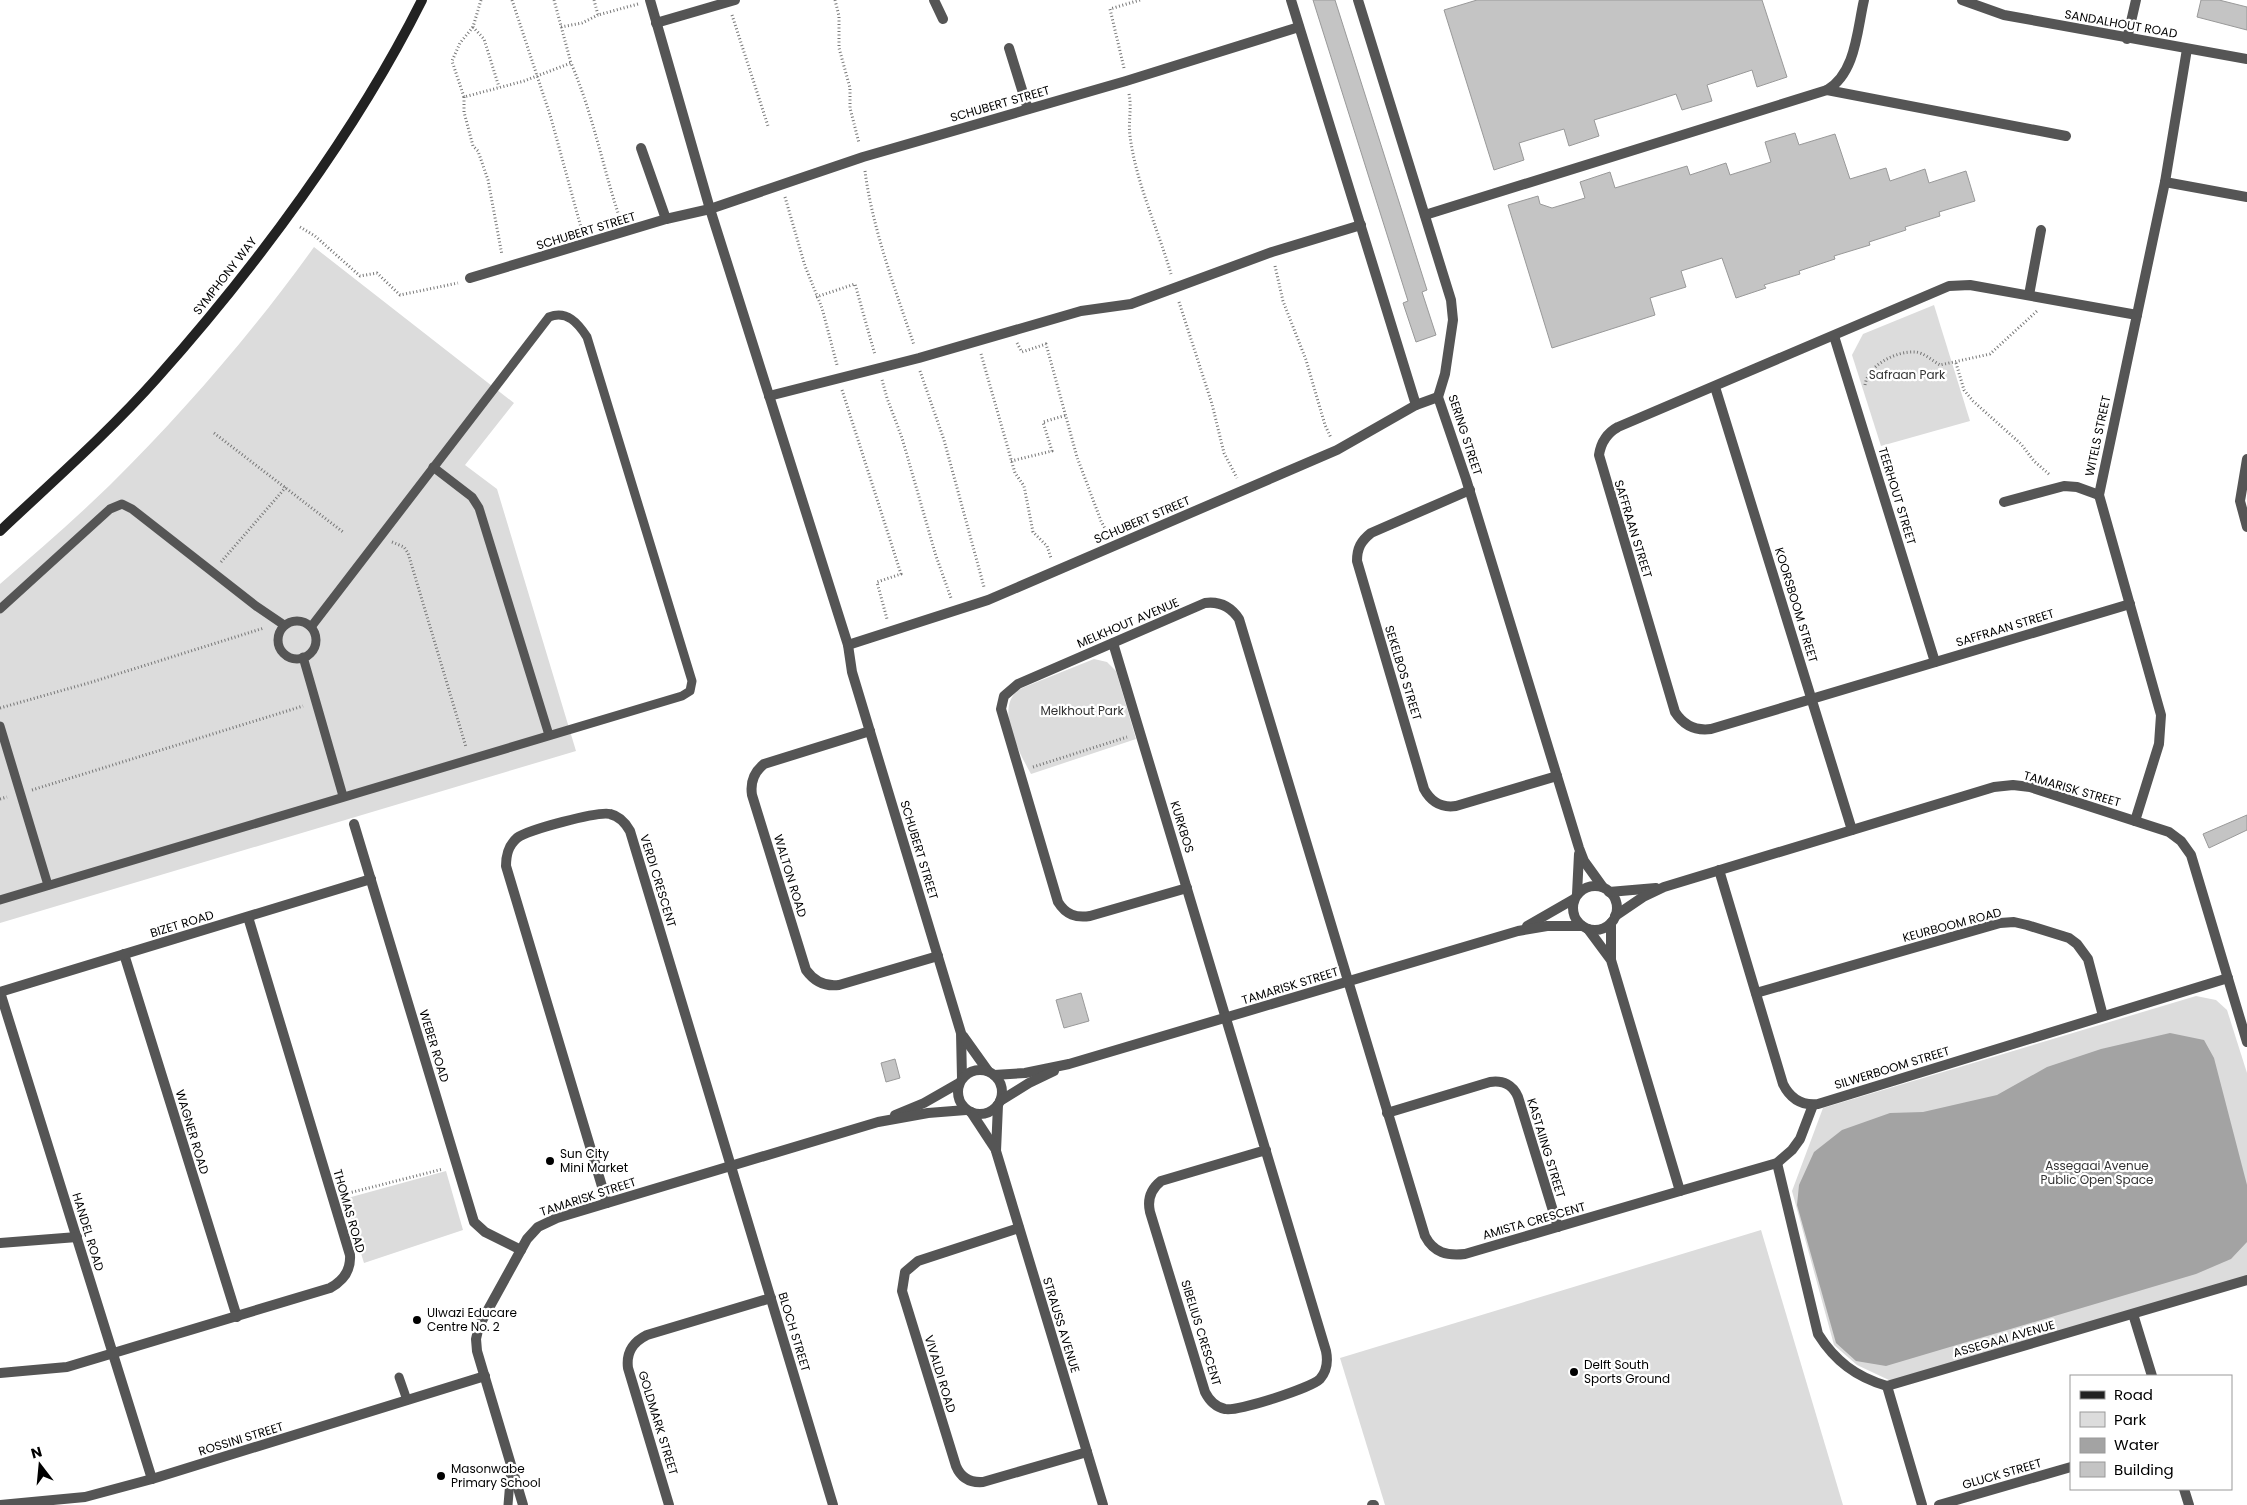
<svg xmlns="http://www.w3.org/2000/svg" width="2247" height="1505" viewBox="0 0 2247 1505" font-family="Poppins,sans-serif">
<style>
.green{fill:#dcdcdc}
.water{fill:#a3a3a3}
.building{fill:#c4c4c4;stroke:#999}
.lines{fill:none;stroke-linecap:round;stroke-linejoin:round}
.path{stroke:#777;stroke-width:3;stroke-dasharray:1 2.5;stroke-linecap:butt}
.service{stroke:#555;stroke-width:9}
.minor{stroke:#555;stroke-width:10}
.secondary{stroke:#222;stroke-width:10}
.poi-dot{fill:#000;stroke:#fff;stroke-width:2}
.labels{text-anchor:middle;stroke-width:4.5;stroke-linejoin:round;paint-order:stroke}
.street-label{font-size:12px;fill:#000;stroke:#fff}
.park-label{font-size:12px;fill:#333;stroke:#fff}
.poi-label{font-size:12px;fill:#000;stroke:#fff;text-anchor:start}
</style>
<rect width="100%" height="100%" fill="#fff"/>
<g class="green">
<path d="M314,247L514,403L465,465L497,489L576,751L0,923V584C37,552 74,520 110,485C184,412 253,332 314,247Z"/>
<path d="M1934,305L1970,421L1881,446L1852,355L1863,334Z"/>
<path d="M1094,659L1107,662L1116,671L1136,739L1031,774C1019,752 992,704 1022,688Z"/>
<path d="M2196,996L2216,1000L2227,1010L2247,1073V1276L1891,1381L1857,1365L1834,1345L1792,1191L1823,1108Z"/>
<path d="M446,1171L463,1230L364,1263L344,1199Z"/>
<path d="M1761,1230L1843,1505H1385L1340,1358Z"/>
</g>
<path class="water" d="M2170,1033L2204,1040L2214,1058L2247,1185V1242L2231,1259L2196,1274L1886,1366L1856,1361L1836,1343L1797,1205L1799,1185L1814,1152L1842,1130L1890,1113L1923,1112L1997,1095L2047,1067L2101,1049Z"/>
<g class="building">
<path d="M1313,0H1335L1427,290L1422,292L1436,335L1416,342L1403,303L1408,301Z"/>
<path d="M1477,0H1762L1787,77L1757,87L1752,70L1707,85L1712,101L1682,110L1676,94L1639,106L1594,120L1599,136L1569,146L1564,129L1519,143L1524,160L1494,170L1444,10Z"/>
<path d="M2201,0H2219L2247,7V30L2197,17Z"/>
<path d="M1795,133L1799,145L1835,134L1850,179L1886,168L1890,181L1925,169L1929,183L1966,171L1975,201L1939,212L1940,216L1905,227L1906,230L1869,242L1870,245L1834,256L1835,259L1799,271L1800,274L1764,285L1766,288L1736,298L1722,258L1681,271L1686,287L1650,298L1655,315L1552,348L1508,205L1538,196L1540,204L1552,208L1585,198L1580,182L1610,172L1615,188L1687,166L1690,175L1726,163L1730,175L1771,162L1765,142Z"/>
<path d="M2247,815V830L2209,848L2203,834Z"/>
<path d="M1081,993L1089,1021L1064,1028L1056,1000Z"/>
<path d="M895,1059L900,1078L886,1082L881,1063Z"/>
</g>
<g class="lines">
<g class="path">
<path d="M481,0L473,27L484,39L499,87"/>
<path d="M512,0L551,118L582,231"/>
<path d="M554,0L571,63"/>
<path d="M594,0L598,15L638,4"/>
<path d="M835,0L839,16V48L850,88V108L859,143"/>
<path d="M732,15L768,126"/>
<path d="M473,27L460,43L452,61L464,97L524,81L571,63C593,114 603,168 620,219"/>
<path d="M561,27L582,23L598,15"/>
<path d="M1124,68L1110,9L1140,0"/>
<path d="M1129,94C1132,108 1128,122 1130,136C1136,183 1158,229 1171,274"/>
<path d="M464,97V112L473,146L478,151L488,180L502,255"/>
<path d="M865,171C872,227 896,292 914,345"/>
<path d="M785,197L805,266L822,308L837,365"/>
<path d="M300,227L315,236L360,276L377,273L400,295L458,283"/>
<path d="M1275,266L1283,301L1306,360L1325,425L1331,438"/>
<path d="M816,297L855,284L875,355"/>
<path d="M1179,302L1212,404L1224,453L1237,478"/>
<path d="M1017,343L1022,352L1046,344L1077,457L1101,521L1108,534"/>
<path d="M981,354L1015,473L1024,486L1033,532L1047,546L1051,558"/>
<path d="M1956,363L1964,390L1973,401L2021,444L2034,461L2050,475"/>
<path d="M920,371L944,440L984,587"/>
<path d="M882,380L887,398L902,438L936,556L951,598"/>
<path d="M1865,385C1868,365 1896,351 1915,352C1923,352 1933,361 1940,365L1990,354L2037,311"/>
<path d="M842,390L901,574L877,582L887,619"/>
<path d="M214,433L343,532"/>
<path d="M1011,461L1052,451L1043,422L1067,415"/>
<path d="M392,542L404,547L408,553L466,747"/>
<path d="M221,562L286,487"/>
<path d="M0,708L92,682L264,628"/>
<path d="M1033,767L1127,737"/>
<path d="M32,790L303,706"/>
<path d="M0,799L7,797"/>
<path d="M345,1194L443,1169"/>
</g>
<g class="service">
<path d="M433,467L472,497L479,508L549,735"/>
<path d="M0,609L110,509L122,504L132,509L256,606L284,625"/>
<circle cx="297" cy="640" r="19"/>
<path d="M303,657L343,796"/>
<path d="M0,726L48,885"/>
<path d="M0,900L682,696L690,691L692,681L587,337C578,323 567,310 549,317L311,627"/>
<path d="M399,1377L407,1400"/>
<path d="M508,1505L511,1468"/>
</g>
<g class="minor">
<path d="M650,0L710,209L848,645L852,672L961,1033L962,1078"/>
<path d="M934,0L943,19"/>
<path d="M1291,0L1416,405"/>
<path d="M1358,0L1451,300L1453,320L1445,374L1438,397L1466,479L1579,848L1584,861L1602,886"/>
<path d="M1962,0L2004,15L2247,59"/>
<path d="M656,23L735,0"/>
<path d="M2127,39L2136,0"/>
<path d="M1009,48L1028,109"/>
<path d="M1827,90L2066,136"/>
<path d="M641,148L666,219"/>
<path d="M2165,182L2247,197"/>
<path d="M1425,215L1827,90C1856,73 1857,30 1864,0"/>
<path d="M470,278L666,219L710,209L863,157L1126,81L1299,27"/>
<path d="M2029,295L2041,230"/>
<path d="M1834,336L1935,662"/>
<path d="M1715,387L1852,830"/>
<path d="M769,396L919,358L1081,311L1131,304L1272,252L1361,225"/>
<path d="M2247,459L2240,501L2247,527"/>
<path d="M1470,490L1371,533C1361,541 1357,548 1357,561L1424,789C1431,802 1442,808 1456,806L1557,776"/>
<path d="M2004,502L2064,486L2077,487L2099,495"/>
<path d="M2130,604L1711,729C1696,731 1684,726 1675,712L1599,455C1601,442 1607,433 1618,427L1949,286L1970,285L2137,315"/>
<path d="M1113,643L1326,1351C1328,1361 1327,1371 1320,1379C1311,1388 1237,1412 1225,1409C1215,1407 1209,1400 1205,1392L1150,1212C1147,1199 1151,1189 1161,1181L1266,1150"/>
<path d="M848,645L988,600L1337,450L1416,405L1438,397"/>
<path d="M870,731L764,764C754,772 750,782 752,795L806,970C814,981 824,987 839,985L938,956"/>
<path d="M2135,821L2159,744L2161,715L2099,495L2165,182L2187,49"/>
<path d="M354,824L474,1222L485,1232L521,1250"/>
<path d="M1719,870L1783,1084C1790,1098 1801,1106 1818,1104L2228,978"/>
<circle cx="1595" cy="908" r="22"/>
<path d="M1187,888L1090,916C1076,918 1066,915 1058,902L1001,709L1004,696L1018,684L1205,603C1220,601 1231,607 1239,619L1425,1236C1434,1253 1447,1256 1465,1254L1680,1191L1611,960L1588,929"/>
<path d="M1609,892L1656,888"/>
<path d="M1577,894L1579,854"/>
<path d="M1615,916L1643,897L1664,887L1994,787L2013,785L2030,787L2169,832L2181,841L2191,855L2247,1042"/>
<path d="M1527,926L1574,899"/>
<path d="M124,954L237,1317"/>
<path d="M1611,959V923"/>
<path d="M0,992L152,1479"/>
<path d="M0,992L371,879"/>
<path d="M1756,993L2000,923L2014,922L2027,925L2069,938L2077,944L2088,959L2103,1016"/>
<path d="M963,1036L988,1071"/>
<circle cx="980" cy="1092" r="22"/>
<path d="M994,1075L1025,1073L1069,1064L1518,931L1547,926H1582"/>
<path d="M1000,1101L1029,1083L1054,1071"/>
<path d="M998,1105L996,1151L1103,1505"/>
<path d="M971,1112L996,1150"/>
<path d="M1387,1113L1490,1082C1503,1080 1513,1085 1518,1097L1558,1227"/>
<path d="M895,1115L924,1103L959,1083"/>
<path d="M1777,1163L1818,1334C1835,1361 1856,1377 1887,1386"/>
<path d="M1680,1191L1777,1163L1792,1150L1800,1139L1813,1105"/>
<path d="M607,1203L506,866C506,855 508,846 517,838C527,830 598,811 610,814C619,816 625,822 630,831L833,1505"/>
<path d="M1019,1228L918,1261L905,1272L902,1291L956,1466C961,1478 970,1483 983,1482L1087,1452"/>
<path d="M0,1243L77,1237"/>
<path d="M2133,1314L2152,1376"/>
<path d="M0,1373L67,1367L330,1288C343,1281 351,1270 350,1255L248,917"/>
<path d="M2184,1489L2189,1505"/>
<path d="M0,1505L85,1497L152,1479L485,1376"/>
<path d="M523,1505L477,1351L476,1339L479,1326L527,1239L538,1227L557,1218L878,1122L928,1113L966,1110"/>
<path d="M669,1505L628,1368C626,1352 633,1342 647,1335L771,1298"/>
<path d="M1372,1505H1374"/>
<path d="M1922,1505L1887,1386L2247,1280"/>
<path d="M1939,1505L2071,1467"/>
</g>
<path class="secondary" d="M0,531C53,481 109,432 157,378C256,267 356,132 422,0"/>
</g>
<g class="poi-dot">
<circle cx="550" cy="1161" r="5"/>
<circle cx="417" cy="1320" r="5"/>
<circle cx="1574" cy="1372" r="5"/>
<circle cx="441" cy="1476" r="5"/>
</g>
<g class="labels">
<g class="street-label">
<text transform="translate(2121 24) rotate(10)" y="4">SANDALHOUT ROAD</text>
<text transform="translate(1000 104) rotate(-16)" y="4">SCHUBERT STREET</text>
<text transform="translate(586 231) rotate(-17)" y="4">SCHUBERT STREET</text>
<text transform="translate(225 276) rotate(-52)" y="4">SYMPHONY WAY</text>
<text transform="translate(1465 435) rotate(72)" y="4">SERING STREET</text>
<text transform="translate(2098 436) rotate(-78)" y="4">WITELS STREET</text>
<text transform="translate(1897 496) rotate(73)" y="4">TEERHOUT STREET</text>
<text transform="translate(1142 520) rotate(-23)" y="4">SCHUBERT STREET</text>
<text transform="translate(1633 529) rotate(73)" y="4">SAFFRAAN STREET</text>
<text transform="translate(1796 605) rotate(73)" y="4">KOORSBOOM STREET</text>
<text transform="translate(1128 623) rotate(-23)" y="4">MELKHOUT AVENUE</text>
<text transform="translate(2005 628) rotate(-17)" y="4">SAFFRAAN STREET</text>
<text transform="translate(1403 673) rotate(73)" y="4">SEKELBOS STREET</text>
<text transform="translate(2072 789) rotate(16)" y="4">TAMARISK STREET</text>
<text transform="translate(1182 827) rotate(73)" y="4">KURKBOS</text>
<text transform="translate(919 850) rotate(73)" y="4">SCHUBERT STREET</text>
<text transform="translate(790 876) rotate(73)" y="4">WALTON ROAD</text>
<text transform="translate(658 881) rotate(73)" y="4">VERDI CRESCENT</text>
<text transform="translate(182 924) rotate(-17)" y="4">BIZET ROAD</text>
<text transform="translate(1952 925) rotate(-15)" y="4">KEURBOOM ROAD</text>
<text transform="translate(1290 986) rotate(-17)" y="4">TAMARISK STREET</text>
<text transform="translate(434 1046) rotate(73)" y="4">WEBER ROAD</text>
<text transform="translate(1892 1068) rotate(-17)" y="4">SILWERBOOM STREET</text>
<text transform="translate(192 1132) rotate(73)" y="4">WAGNER ROAD</text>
<text transform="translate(1546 1148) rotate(73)" y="4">KASTAIING STREET</text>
<text transform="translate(588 1197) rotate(-18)" y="4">TAMARISK STREET</text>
<text transform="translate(349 1211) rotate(74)" y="4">THOMAS ROAD</text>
<text transform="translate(1534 1221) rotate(-16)" y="4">AMISTA CRESCENT</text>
<text transform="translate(88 1232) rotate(73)" y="4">HANDEL ROAD</text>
<text transform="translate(1061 1325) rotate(73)" y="4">STRAUSS AVENUE</text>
<text transform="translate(794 1332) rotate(73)" y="4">BLOCH STREET</text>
<text transform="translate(1201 1333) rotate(73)" y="4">SIBELIUS CRESCENT</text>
<text transform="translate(2004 1339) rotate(-16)" y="4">ASSEGAAI AVENUE</text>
<text transform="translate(940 1374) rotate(73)" y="4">VIVALDI ROAD</text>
<text transform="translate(658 1423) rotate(73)" y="4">GOLDMARK STREET</text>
<text transform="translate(241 1439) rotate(-17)" y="4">ROSSINI STREET</text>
<text transform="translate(2002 1474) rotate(-16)" y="4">GLUCK STREET</text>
</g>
<g class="park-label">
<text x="1907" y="379">Safraan Park</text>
<text x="1082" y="715">Melkhout Park</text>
<text x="2097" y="1170">Assegaai Avenue<tspan x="2097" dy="14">Public Open Space</tspan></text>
</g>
<g class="poi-label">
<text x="560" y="1158">Sun City<tspan x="560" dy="14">Mini Market</tspan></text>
<text x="427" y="1317">Ulwazi Educare<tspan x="427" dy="14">Centre No. 2</tspan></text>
<text x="1584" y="1369">Delft South<tspan x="1584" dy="14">Sports Ground</tspan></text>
<text x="451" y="1473">Masonwabe<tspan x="451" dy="14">Primary School</tspan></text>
</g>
</g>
<rect x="2070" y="1375" width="162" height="115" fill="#ffffff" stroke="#999999"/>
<rect x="2080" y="1391" width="25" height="8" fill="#222222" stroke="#999999"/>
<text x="2114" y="1400" font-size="15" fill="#000000">Road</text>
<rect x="2080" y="1412" width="25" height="15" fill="#dcdcdc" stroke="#999999"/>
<text x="2114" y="1425" font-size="15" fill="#000000">Park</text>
<rect x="2080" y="1438" width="25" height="15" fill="#a3a3a3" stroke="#999999"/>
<text x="2114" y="1450" font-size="15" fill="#000000">Water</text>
<rect x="2080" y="1462" width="25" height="15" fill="#c4c4c4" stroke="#999999"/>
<text x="2114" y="1475" font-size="15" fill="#000000">Building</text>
<g transform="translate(40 1465) rotate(344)" stroke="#ffffff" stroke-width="4" paint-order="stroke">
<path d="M0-4L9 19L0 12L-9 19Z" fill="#000000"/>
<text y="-8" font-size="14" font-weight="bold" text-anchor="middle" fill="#000000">N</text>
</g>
</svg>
